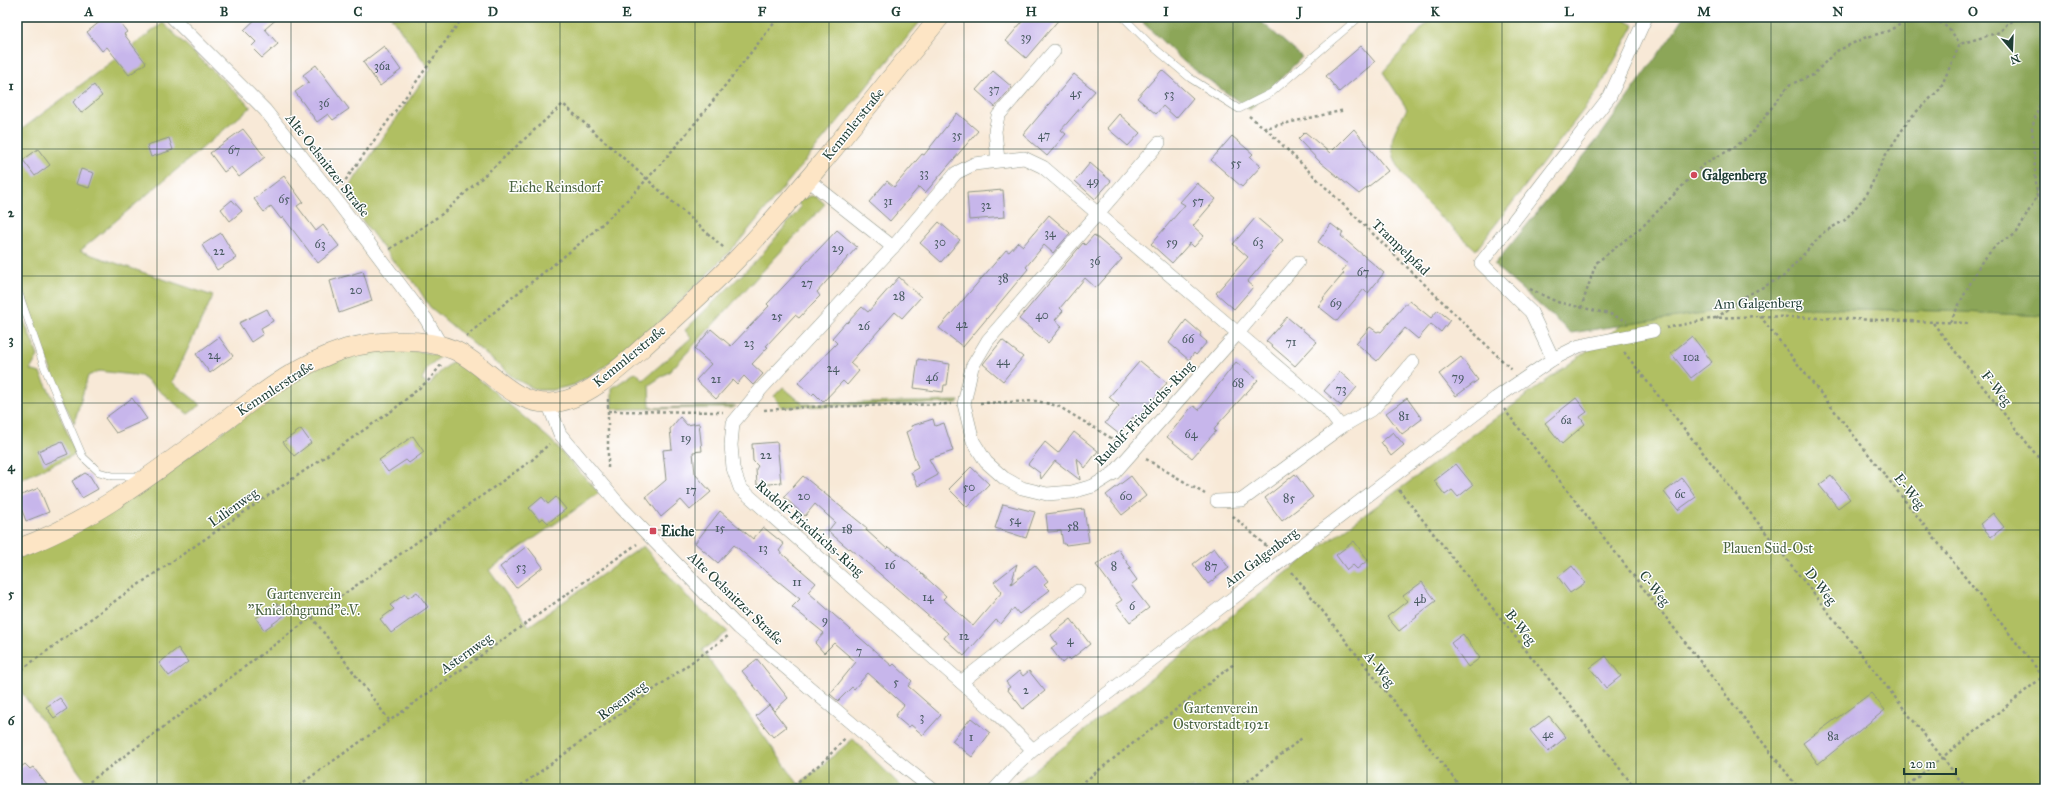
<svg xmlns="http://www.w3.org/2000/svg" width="2062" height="806" viewBox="0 0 2062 806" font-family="'IM FELL Great Primer',serif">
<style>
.green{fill:#b0bf62;stroke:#687e4b}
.forest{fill:#8ca658;stroke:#567246}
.building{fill:#c7b6eb}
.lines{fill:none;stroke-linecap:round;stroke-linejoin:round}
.lane-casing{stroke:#8c9386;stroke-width:8}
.street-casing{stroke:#8c9386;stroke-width:14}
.secondary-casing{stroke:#8c9386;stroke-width:20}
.path{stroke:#8c9386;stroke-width:2.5;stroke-dasharray:3 3;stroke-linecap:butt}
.lane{stroke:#fff;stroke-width:7}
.street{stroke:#fff;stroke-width:13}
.secondary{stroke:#fde5c5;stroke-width:19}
.grid{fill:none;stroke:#1f3d34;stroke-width:1;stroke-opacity:0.55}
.poi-dot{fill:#d1495b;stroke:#fff;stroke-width:1.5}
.labels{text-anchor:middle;stroke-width:3;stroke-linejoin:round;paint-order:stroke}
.number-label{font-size:12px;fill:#495b62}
.street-label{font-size:14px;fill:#1f3d34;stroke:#fff}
.poi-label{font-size:14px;font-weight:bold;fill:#1f3d34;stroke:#fff;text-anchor:start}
.park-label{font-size:14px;fill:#4a6442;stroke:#fff}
.neatline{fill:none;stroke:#1f3d34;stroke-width:1.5}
.grid-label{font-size:13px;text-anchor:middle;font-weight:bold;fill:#1f3d34}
</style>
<rect width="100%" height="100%" fill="#fff"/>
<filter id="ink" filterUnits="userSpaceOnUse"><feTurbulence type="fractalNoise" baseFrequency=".025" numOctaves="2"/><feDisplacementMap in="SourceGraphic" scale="8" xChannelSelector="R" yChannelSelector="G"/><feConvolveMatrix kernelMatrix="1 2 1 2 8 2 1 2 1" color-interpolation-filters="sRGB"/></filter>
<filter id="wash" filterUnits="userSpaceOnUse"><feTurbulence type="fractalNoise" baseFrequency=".012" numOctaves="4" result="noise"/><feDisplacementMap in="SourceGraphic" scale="16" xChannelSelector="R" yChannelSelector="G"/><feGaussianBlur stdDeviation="0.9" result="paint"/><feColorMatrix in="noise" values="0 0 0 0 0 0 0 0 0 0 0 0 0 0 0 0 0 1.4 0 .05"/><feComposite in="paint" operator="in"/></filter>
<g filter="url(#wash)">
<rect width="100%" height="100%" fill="#f8e9d7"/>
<g class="green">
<path d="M391,17H924L736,245L658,324L604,367L574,385L553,390H537L515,379L430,307L416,285L393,261L356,212V207L345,193L431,68L425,63Z"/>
<path d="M1432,17H1619L1634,25L1598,91L1476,250C1452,226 1390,178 1392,143C1393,130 1401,120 1407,109L1383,72Z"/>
<path d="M163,23L251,107L80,251L213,296L172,382L201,405L188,414L141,376L99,371L88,376L74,423L63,401L17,282V184L19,182L17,180V133Z"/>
<path d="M811,196L817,197L825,204L670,371L649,385L650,408L736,406L731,408L612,409V388L636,372L643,380L691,338L685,330L758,259L801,207L798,203L801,199Z"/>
<path d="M17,303L38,356L30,370L40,373L53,398L76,454L17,481Z"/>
<path d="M1768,307L1943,311L2045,316V789H1010L1295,566L1622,325L1716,311Z"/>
<path d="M380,350L419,351L441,356L427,368L422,380L429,386L439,373L453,361L473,374L551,440L599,493L489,570L529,626L643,546L693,603L728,632L702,650L799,785L853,739L904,789H85L89,786L17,686V558L46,548L133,495L312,369L344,356Z"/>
<path d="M783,387L803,404L959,401L958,403L781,407L774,396Z"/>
</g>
<g class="forest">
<path d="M1137,17H1256L1302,57L1250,110L1184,62Z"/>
<path d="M1684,17H2045V316L1943,311L1768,307L1716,311L1571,333L1494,265L1601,135L1674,32Z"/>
</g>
<g id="blocks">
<g class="building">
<path d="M106,17H116L127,32L124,34L146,63L129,75L107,47L102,51L87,32Z"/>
<path d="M258,17H279L265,29L278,44L262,58L251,47L256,42L244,30Z"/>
<path d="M1026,17H1061L1026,58L1006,41Z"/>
<path d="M384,46L401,70L380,86L363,62Z"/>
<path d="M1361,46L1375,62L1339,92L1326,76Z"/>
<path d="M316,65L349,109L333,120L328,114L317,122L295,92L309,82L303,75Z"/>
<path d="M1162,70L1193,98L1176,118L1163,106L1156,114L1137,98Z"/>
<path d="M993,71L1012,87L995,107L976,90Z"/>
<path d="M1074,74L1095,91L1061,130L1066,134L1047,156L1023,135Z"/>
<path d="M94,85L102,96L81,113L73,102Z"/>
<path d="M957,113L978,131L925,193L919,187L890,221L869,202L887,181L894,187L922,154L924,155Z"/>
<path d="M1119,114L1140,133L1128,146L1107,128Z"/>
<path d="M243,129L265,157L239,177L231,167L224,172L210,153Z"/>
<path d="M1354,129L1388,171L1359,194L1321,163L1298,139L1305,132L1330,153Z"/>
<path d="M1232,136L1253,154L1250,157L1261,166L1242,187L1211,160Z"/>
<path d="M169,138L173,150L151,157L147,145Z"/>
<path d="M38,149L50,165L35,176L23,160Z"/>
<path d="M1090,163L1111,181L1095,199L1075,181Z"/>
<path d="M81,169L94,173L89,188L76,184Z"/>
<path d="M284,176L303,202L297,206L316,231L323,225L339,246L318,263L283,217L281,219L271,206L264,212L254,199Z"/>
<path d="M1197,183L1216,199L1193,226L1204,236L1194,247L1190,243L1172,263L1151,244L1185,205L1180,202Z"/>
<path d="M1003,190L1005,217L969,220L967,193Z"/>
<path d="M232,200L242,211L230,221L221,209Z"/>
<path d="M1049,215L1070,233L1053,253L1044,245L1026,267L1028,269L963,347L939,328L1006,250L1009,252L1018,242L1023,246Z"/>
<path d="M1256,217L1283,240L1247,282L1253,287L1234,309L1216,293L1248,257L1233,244Z"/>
<path d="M939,222L960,240L941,262L920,243Z"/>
<path d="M1331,224L1343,233L1341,236L1384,273L1368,293L1364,289L1337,321L1318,306L1324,299L1323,298L1344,273L1342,271L1348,264L1318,242Z"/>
<path d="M837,230L857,247L817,292L820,296L813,303L799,318L795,315L766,346L768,347L752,364L763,374L753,385L744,376L737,384L733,380L716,399L696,380L711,364L694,349L711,329L731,346L769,306L767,304Z"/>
<path d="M221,233L236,258L217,270L202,245Z"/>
<path d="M1094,235L1122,259L1096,288L1085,278L1060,308L1063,311L1055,320L1062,326L1048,343L1019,319L1083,243L1085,245Z"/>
<path d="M363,271L372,301L339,313L330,281Z"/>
<path d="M899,277L921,297L902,318L895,312L850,363L859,371L847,385L843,381L823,402L814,393L812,395L798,383L837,343L832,338L846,322L847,323L862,307L868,312Z"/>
<path d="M1409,300L1431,318L1438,310L1450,320L1441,332L1431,324L1418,339L1405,328L1377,361L1356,343L1370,327L1377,332L1379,331L1381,332Z"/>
<path d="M267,309L273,321L261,328L263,334L251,342L239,323Z"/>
<path d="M1287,317L1317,342L1295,366L1266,341Z"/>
<path d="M1186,320L1201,333L1200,336L1207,342L1196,355L1194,353L1189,360L1169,343Z"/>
<path d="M1692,336L1712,362L1691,378L1671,353Z"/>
<path d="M219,337L233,356L210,373L196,354Z"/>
<path d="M1002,340L1023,357L1003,381L983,364Z"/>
<path d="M1461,357L1478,380L1456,396L1439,374Z"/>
<path d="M918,359L950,364L947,385H944L943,392L914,388Z"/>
<path d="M1140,361L1167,383L1136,420L1133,417L1119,434L1105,423L1119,406L1109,397Z"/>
<path d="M1236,362L1258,380L1217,425L1214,430L1216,431L1192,458L1167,437L1190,409L1194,406L1199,410Z"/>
<path d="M1340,372L1357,387L1341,406L1324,391Z"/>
<path d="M132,398L147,419L116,433L105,418Z"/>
<path d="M1407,398L1422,419L1402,434L1386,413Z"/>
<path d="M1576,398L1587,412L1580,417L1585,424L1562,444L1545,423Z"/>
<path d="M680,417L687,425L699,423L702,451L693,452L695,474L711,492L690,510L681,500L661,517L646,497L666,480L663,450L672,449L670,429Z"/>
<path d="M933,419L935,426L944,423L953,451L929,459L938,475L918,486L911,472L918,468L906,432L912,429L911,426Z"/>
<path d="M301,429L311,443L294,456L283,442Z"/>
<path d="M1074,432L1098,451L1085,468L1077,458L1080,480L1055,461L1041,479L1040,473L1028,464L1045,442L1058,453Z"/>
<path d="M1393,432L1404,445L1391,456L1381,442Z"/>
<path d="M413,436L424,452L409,463L406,460L388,472L379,460Z"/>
<path d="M62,441L68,454L44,464L38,451Z"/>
<path d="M777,442L781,483L757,485L756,469L758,466L753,461L752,444Z"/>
<path d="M1456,464L1473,485L1458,497L1452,490L1445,495L1434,481Z"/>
<path d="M971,467L989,484L967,507L949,489Z"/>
<path d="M85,473L90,476L98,489L82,498L72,481Z"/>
<path d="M1295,474L1313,497L1282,521L1265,498Z"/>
<path d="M803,476L867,528L866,530L887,549L889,547L909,562L946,596L943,599L973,626L1002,592L994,582L1017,564L1011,584L1035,565L1048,581L1044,584L1050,590L1019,614L1014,608L1001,624L996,620L964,656L944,638L948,633L850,548L849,549L828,531L835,522L815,504L805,516L784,497Z"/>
<path d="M1131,476L1146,496L1122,515L1106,495Z"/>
<path d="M1831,476L1850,499L1838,508L1819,485Z"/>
<path d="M1682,478L1696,497L1678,510L1664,492Z"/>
<path d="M39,488L49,512L26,521L17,497Z"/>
<path d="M542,497L548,504L556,497L566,509L548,523L543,518L540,521L529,508Z"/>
<path d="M1003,504L1035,512L1026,538L995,528Z"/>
<path d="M1084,509L1089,542L1066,545L1065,544H1063L1061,531L1048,532L1046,514Z"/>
<path d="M720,511L753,539L763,527L784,544L779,551L816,583L808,592L892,666L894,664L912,681L908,686L941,715L923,735L911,725L908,727L895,716L904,705L868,673L854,689L852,687L838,701L830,694L856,662L834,643L824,653L815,643L824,633L792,607L800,599L734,545L718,563L695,543Z"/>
<path d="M1993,513L2004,527L1991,537L1980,524Z"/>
<path d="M1354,541L1368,560L1357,569L1353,565L1347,570L1336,555Z"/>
<path d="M527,546L543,567L516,588L500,567Z"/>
<path d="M1214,548L1229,568L1208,584L1193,564Z"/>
<path d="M1118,549L1131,568L1129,569L1137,580L1131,585L1149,608L1130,622L1116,604L1122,600L1096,565Z"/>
<path d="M1572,566L1585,583L1570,593L1558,577Z"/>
<path d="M1422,582L1436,601L1416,616L1417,617L1399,631L1387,617L1407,601L1403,596Z"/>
<path d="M417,592L428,607L391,633L380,619L394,609L390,605L405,594L408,598Z"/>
<path d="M277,603L285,615L264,630L256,618Z"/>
<path d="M1071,619L1090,644L1070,660L1068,658L1062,663L1051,648L1057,644L1051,635Z"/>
<path d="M1463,634L1480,658L1468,667L1451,643Z"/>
<path d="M178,648L188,662L169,676L159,663Z"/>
<path d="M1606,656L1621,676L1606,688L1590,668Z"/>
<path d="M757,659L788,698L774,711L742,671Z"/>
<path d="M1019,671L1023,676L1029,671L1045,691L1023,709L1007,689L1010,687L1006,682Z"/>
<path d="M1871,693L1885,710L1818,764L1803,743Z"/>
<path d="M60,698L67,709L54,718L46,707Z"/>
<path d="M769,705L786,727L773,737L756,716Z"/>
<path d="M1549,716L1566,737L1548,752L1530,730Z"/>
<path d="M971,718L990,733L972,757L952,741Z"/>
<path d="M25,764L30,769L33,767L50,789H17V770Z"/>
</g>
</g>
</g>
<g filter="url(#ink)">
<use href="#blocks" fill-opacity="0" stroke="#8c9386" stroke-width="1"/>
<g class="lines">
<g class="lane-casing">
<g id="lane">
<path d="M1123,17L1151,45L1190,78L1239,109L1271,93L1356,20"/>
<path d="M17,288L44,366L83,457L99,472L113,476H142"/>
</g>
</g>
<g class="street-casing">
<g id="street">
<path d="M172,17L265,110L334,197L426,319L442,347"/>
<path d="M1159,143L988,340L972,367L964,404L973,441L986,462L1004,478L1022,488L1047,494L1072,492L1093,486L1114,473L1238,333L1298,262"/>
<path d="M998,160L995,131L998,116L1054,51"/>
<path d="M807,179L893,247L761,389L733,423L731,445L733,468L740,488L996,713L1033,750"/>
<path d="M893,247L956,173L974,164L1024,158L1043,167L1327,409L1341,427L1242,500L1217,501"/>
<path d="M1553,359L1531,312L1481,263L1610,96L1646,17"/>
<path d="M548,403L560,434L621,507L739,628L888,754L932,789"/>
<path d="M1341,427L1374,408L1413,362"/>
<path d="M961,682L1078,591"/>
<path d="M995,789L1016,766L1033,750L1496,398L1553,359L1579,346L1653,331"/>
</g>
</g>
<g class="secondary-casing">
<path id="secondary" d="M17,549C95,521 159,469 225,421C262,393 300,363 345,349C377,340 423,337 454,350C486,364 512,405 550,403C588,401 625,363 652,339C681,313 710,287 737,259C809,183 874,98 940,17"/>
</g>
<g class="path">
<path d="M1922,17C1943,21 1949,27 1960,44"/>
<path d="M1249,116L1265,128L1345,110"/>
<path d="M1265,128L1512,370"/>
<path d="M342,185L463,17"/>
<path d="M390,249L442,214L563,104L724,248"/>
<path d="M1530,289L1557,302L1610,314L1627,321"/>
<path d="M1581,308L1596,263L1644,225L1705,163L1730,150L1750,136L1789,85L1813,75L1835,52L1864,38L1888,31L1914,17"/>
<path d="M1760,316L2045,679"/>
<path d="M1716,318L1746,296L1784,276L1824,232L1845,220L1867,194L1885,156L1910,118L1940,89L1960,44L2000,32L2007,24L2020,17"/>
<path d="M1950,322L1981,263L1997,244L2016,234L2037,196L2032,128L2045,87"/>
<path d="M1933,323L2045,466"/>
<path d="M1666,328L1715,318L1760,316L1968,323"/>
<path d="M466,337C513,293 567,258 614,213C675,154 726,83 779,17"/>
<path d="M1624,352L1967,789"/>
<path d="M980,403L1037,401L1058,406L1121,444"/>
<path d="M1504,409L1799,789"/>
<path d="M764,410L807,407L951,404"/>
<path d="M608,411L723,412"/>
<path d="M1146,459L1205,494"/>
<path d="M608,468V399"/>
<path d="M1399,490L1636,789"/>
<path d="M1233,516L1272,551"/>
<path d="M1292,572L1462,789"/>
<path d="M312,617L389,720"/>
<path d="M17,673L119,598L393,410L429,380L441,365"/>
<path d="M80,789L312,617L532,460L549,444"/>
<path d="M294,789L637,544"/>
<path d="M516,789L728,636"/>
<path d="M789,789L825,760L846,737"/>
<path d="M1075,789L1235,663"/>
<path d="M1238,789L1302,738"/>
<path d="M1903,789L2045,675"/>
</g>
<use href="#lane" class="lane"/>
<use href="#street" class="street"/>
<use href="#secondary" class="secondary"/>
</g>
</g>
<path class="grid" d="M157,17V789M291,17V789M426,17V789M560,17V789M695,17V789M829,17V789M964,17V789M1098,17V789M1233,17V789M1367,17V789M1502,17V789M1636,17V789M1771,17V789M1905,17V789M17,149H2045M17,276H2045M17,403H2045M17,530H2045M17,657H2045"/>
<g class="poi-dot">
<circle cx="1694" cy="175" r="4"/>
<rect x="649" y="527" width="8" height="8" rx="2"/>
</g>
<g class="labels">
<g class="number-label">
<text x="1026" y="41">39</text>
<text x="382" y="70">36a</text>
<text x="994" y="93">37</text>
<text x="1076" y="97">45</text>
<text x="1169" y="98">53</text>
<text x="324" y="107">36</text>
<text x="957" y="139">35</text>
<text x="1044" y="139">47</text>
<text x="234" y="154">67</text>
<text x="1236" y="167">55</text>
<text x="924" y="177">33</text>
<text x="1093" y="185">49</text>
<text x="284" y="203">65</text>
<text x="888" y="205">31</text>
<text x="1198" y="205">57</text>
<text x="986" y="209">32</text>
<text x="1050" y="237">34</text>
<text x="940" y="246">30</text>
<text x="1172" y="246">59</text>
<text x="1258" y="246">63</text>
<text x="320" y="248">63</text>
<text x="838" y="252">29</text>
<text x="219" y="255">22</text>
<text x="1095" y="265">36</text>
<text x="1363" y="276">67</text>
<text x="1003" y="282">38</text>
<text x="807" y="287">27</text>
<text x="356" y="294">20</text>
<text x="899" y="300">28</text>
<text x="1336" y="307">69</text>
<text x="1042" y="319">40</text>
<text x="777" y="320">25</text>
<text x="962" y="328">42</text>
<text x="864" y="330">26</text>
<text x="1188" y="343">66</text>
<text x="1291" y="346">71</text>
<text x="749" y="347">23</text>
<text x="214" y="359">24</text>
<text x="1691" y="361">10a</text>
<text x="1003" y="365">44</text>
<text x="833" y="372">24</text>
<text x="932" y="381">46</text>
<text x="1458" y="381">79</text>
<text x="716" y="383">21</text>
<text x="1238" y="387">68</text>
<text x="1341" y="393">73</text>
<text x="1404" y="420">81</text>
<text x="1566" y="424">6a</text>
<text x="1191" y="438">64</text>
<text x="686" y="442">19</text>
<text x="766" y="459">22</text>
<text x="969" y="491">50</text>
<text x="691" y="494">17</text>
<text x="1680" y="498">6c</text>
<text x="804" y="500">20</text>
<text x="1126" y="500">60</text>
<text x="1289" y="502">85</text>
<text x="1015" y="524">54</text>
<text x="1073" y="530">58</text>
<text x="720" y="532">15</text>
<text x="847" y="533">18</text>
<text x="763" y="552">13</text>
<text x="890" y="569">16</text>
<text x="1114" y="570">8</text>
<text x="1211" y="570">87</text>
<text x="521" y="571">53</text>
<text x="797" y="586">11</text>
<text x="928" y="601">14</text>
<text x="1420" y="603">4b</text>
<text x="1132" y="610">6</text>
<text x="825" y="624">9</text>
<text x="964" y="640">12</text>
<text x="1070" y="644">4</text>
<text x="859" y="655">7</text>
<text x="896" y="686">5</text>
<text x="1026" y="694">2</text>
<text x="922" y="721">3</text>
<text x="1548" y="738">4e</text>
<text x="1833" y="740">8a</text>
<text x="971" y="741">1</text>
</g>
<g class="street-label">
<text transform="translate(853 124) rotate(-51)" y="5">Kemmlerstraße</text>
<text transform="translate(328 165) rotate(52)" y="5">Alte Oelsnitzer Straße</text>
<text transform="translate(1401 247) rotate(44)" y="5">Trampelpfad</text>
<text transform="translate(1758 303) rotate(-1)" y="5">Am Galgenberg</text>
<text transform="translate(629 356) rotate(-39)" y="5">Kemmlerstraße</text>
<text transform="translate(275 388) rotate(-33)" y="5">Kemmlerstraße</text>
<text transform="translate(1997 388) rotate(52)" y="5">F-Weg</text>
<text transform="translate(1144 413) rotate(-47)" y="5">Rudolf-Friedrichs-Ring</text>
<text transform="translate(1910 491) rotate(52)" y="5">E-Weg</text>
<text transform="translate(233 507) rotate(-35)" y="5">Lilienweg</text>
<text transform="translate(810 528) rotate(41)" y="5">Rudolf-Friedrichs-Ring</text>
<text transform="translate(1261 557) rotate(-37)" y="5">Am Galgenberg</text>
<text transform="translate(1821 586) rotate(52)" y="5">D-Weg</text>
<text transform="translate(1655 588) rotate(52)" y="5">C-Weg</text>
<text transform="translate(736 598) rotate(44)" y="5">Alte Oelsnitzer Straße</text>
<text transform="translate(1521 627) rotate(52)" y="5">B-Weg</text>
<text transform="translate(466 653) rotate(-35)" y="5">Asternweg</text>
<text transform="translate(1380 669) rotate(52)" y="5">A-Weg</text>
<text transform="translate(622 700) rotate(-36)" y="5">Rosenweg</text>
</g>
<g class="poi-label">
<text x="1702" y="180">Galgenberg</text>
<text x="661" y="536">Eiche</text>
</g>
<g class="park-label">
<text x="555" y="192">Eiche Reinsdorf</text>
<text x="1768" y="553">Plauen Süd-Ost</text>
<text x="304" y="599">Gartenverein<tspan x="304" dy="16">"Knielohgrund"e.V.</tspan></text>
<text x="1221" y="713">Gartenverein<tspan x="1221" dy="16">Ostvorstadt 1921</tspan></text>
</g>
</g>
<rect width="2062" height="806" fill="none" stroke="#fff" stroke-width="44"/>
<g transform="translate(2012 50) rotate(161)" stroke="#ffffff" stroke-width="3" paint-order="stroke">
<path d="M0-3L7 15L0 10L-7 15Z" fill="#1f3d34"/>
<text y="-6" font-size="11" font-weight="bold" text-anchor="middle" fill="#1f3d34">N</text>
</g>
<path d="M1904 768v6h52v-6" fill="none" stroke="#1f3d34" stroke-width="2"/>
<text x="1910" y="768" font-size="12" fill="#1f3d34" stroke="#ffffff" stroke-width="3" paint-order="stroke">20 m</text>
<rect x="22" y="22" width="2018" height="762" class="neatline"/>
<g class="grid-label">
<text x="89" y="16">A</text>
<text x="224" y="16">B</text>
<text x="358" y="16">C</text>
<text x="493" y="16">D</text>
<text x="627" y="16">E</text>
<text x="762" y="16">F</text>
<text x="896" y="16">G</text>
<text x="1031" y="16">H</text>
<text x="1166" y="16">I</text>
<text x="1300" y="16">J</text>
<text x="1435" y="16">K</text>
<text x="1569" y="16">L</text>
<text x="1704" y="16">M</text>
<text x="1838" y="16">N</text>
<text x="1973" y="16">O</text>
<text x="11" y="90">1</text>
<text x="11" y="217">2</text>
<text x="11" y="344">3</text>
<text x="11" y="471">4</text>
<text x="11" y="598">5</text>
<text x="11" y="725">6</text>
</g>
</svg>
